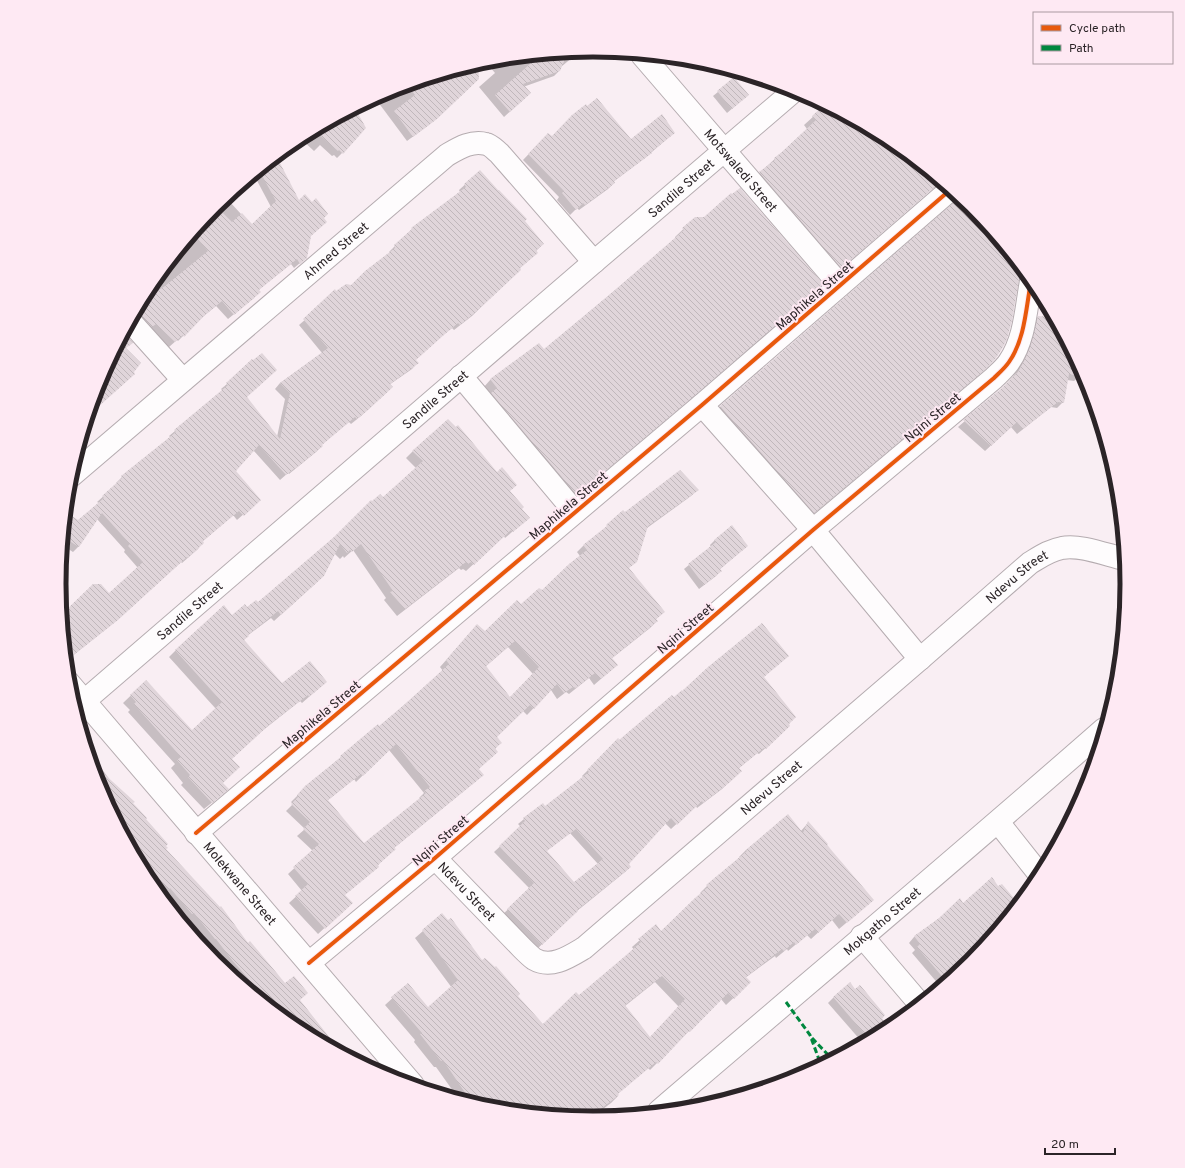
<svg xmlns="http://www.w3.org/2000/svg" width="1185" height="1168" viewBox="0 0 1185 1168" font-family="Overpass,sans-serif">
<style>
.shadow{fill:#0003;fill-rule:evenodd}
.building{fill:url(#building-back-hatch);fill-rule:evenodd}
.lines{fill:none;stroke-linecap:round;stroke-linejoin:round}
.minor-casing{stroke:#b5acb0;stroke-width:24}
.minor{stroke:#fefcfd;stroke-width:22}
.quiet{stroke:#00873e;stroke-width:3;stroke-dasharray:6 3;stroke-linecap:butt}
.cycleway-casing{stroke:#fee9f3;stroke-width:6}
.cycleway{stroke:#e8590c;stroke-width:4}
.labels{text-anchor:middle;stroke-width:4;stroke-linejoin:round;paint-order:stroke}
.street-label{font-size:13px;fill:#2b2427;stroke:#fee9f3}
.rim{fill:none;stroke:#2b2427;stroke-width:5}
</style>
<defs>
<pattern id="building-back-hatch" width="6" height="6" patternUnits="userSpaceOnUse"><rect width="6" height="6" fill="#e0d5da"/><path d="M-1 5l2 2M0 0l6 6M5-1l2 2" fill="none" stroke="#c0b7bb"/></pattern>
</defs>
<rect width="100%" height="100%" fill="#f9eef3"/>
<g class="shadow">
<path d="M580,51L561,67L560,70L554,76L523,87L525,98L504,117L479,87L495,73L485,61Z"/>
<path d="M462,68L470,87L430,124L407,141L375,98L388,91Z"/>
<path d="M734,79L748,95L727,113L713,96Z"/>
<path d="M825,106L889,140L950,190L938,186L932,189L832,276L751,181L807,129L804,125Z"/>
<path d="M355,109L342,153L337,158L334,155L332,156L320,145L314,151L300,138Z"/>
<path d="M548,134L552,137L631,141L668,138L645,158L613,182L614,183L608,189L579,210L577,208L570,215L557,200L559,197L523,160Z"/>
<path d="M275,157L299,202L310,236L300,263L294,268L291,264L258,290L254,298L228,319L216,306L199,320L178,341L177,340L169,347L150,329L133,317L149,287L174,256L176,259L208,228L205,224L230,202L252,226L271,207L254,175Z"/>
<path d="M480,171L524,221L543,244L536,251L537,253L519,269L514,275L472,316L454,330L452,328L438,339L415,360L417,363L412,369L389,385L386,393L361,416L351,424L349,422L321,445L322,446L316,452L289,474L288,473L280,480L253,450L234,471L254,505L237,520L233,515L202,542L198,549L182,563L181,562L111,625L66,661L62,616L94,585L109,595L138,568L124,552L125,550L97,519L78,547L73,552L62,545L64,526L66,522L72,517L79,521L99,503L97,502L117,484L116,483L122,477L171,438L169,436L223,391L221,389L227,384L246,397L277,437L285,399L275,389L280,383L322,353L299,325L336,293L351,286L390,254L389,252L412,229L460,192L459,190Z"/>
<path d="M951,190L970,207L1024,272L1019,277L976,377L805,521L712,416L720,407L952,206L953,204L954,197Z"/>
<path d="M695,218L684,404L568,502L483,388L491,379L543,351L614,291L676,238L675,237Z"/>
<path d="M1051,314L1081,370L1080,376L1074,381L1067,380L1063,402L1057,408L1051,407L1017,434L1011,427L985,451L958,427L1002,389L1012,378L1020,366L1025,354L1033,323L1038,317L1050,318Z"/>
<path d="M413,451L509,491L521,509V524L505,538L504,536L466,571L463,569L461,570L459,568L397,616L384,600L386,598L353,550L344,558L343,556L340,559L334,553L316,583L274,621L271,618L247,636L243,641L282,684L326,682L302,703L300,701L262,731L231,759L222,783L220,796L204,809L181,785L183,783L171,768L175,764L128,712L130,710L123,703L146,681L192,731L216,709L169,657L176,650L232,616L257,604L303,566L372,503L383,499L416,468L406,458Z"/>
<path d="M697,490L691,496L647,528L628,569L664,612L655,620L657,621L650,628L611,659L617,665L594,685L589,678L569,694L566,692L557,699L551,690L527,715L523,711L496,737L500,743L478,770L476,781L394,848L377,866L344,895L345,909L318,934L289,903L302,891L288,874L313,851L297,836L305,829L286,811L293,804L291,802L306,787L341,757L379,727L443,671L440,667L471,632H485L541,592L580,556L577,552L583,546L601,532L623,512L625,514ZM508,647L533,674L510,699L485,667ZM389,750L424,793L419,798L420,799L364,844L327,801L354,779L356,782Z"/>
<path d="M732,527L747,546L719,570L720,571L716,576L699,589L684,569L711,547L710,545L714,541Z"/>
<path d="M763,677L789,726L759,754L757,753L738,769L735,776L722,789L697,808L696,806L671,829L665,823L628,864L630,867L625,872L577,911L536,950L502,915L530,889L494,852L521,827L518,824L524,819L545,807L583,777L582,776L618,740L619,741L682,692ZM570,833L598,864L574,883L546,851Z"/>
<path d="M93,757L113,784L132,803L145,819L165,846V849L299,1001L337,1049L340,1046L348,1056L296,1028L235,978L208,945L207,946L188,922L185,925L148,880L99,788L90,759Z"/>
<path d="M788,816L800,832L808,823L826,845L865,907L839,929L832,920L811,939L807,935L788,951L787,949L776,958L775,956L745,978L743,989L726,1005L721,999L650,1070L648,1068L617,1094L618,1096L611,1103L591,1118L488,1108L458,1098L436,1067H434L414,1042L415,1040L385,1005L408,984L428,1009L452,988L415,938L423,931L482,962L517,996L542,1025L579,996L634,950L632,947L656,926L661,932L701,894L700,893L707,886L740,858L739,857L746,850ZM655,982L679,1007L650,1038L625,1006Z"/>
<path d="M1002,885L1017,904L970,962L940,986L912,953L915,950L909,943L914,937L938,919L963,904Z"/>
<path d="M834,997L881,1018L890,1027L862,1042L828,1003Z"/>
</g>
<g class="building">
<path d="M568,52L560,71L523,84L531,93L510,112L495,95L540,55Z"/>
<path d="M478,63L479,79L437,119L413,137L394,111L415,95L407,85Z"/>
<path d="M734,77L749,95L732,109L717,91Z"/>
<path d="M597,98L631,139L662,114L675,133L651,152L652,153L614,181L615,183L585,205L583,203L576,210L562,193L564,191L528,154L548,133L552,136L572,115L586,104L587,106Z"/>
<path d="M824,105L889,140L940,182L841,268L759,172L775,160L774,158L782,152L816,120L812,116Z"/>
<path d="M355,108L366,128L343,154L339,150L338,151L314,130Z"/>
<path d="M270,161H279L299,200L305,194L312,202L316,198L328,214L324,218L327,222L311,236L307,258L300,264L297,259L259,290L261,292L234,315L222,301L205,315L184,337L183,335L175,342L156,324L152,327L136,311L141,302L165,286L208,251L197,238L223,213L232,222L242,213L252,224L276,201L259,170Z"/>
<path d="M480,170L498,190H499L527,219L525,221L544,244L536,250L538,253L520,268L521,270L478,310L460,325L458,323L445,334L416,360L419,363L390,384L393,387L368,410L357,419L355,417L322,445L323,446L295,469V468L286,475L259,445L236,471L261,500L244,516L239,511L203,541L204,543L188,558L187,557L118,620L66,661L62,614L93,584H101L109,593L143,562L128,546L130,544L102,513L79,547L63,537L64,528L72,516L78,520L104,498L102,496L122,478L121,476L176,432L174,430L228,385L226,383L252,359L253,360L262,353L277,370L247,397L280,439L290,393L280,383L328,348L303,319L335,289L336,291L346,284L351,285L365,271L395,248L394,245L412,229L411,228L466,187L464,184Z"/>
<path d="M740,188L823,284L694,396L577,495L491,393L497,388L490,379L539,343L544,349L614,291L684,230L682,228L695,217H704L731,193L732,194Z"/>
<path d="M959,198L970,207L1023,271L1021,273L1019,279L1012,320L1007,339L1003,347L996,358L986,369L814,513L720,406Z"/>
<path d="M1038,316L1053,317L1084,377L1069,374L1064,403L1058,402L1023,429L1017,422L991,446L963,420L1002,388L1018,372L1025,359L1030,347Z"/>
<path d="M124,333L133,343L126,348L141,363L134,372L135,374L88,416L99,379Z"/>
<path d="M448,419L456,427L458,425L497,472L502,467L517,485L510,491L524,507L522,509L530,518L513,532L511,530L474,565L471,562L468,564L466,562L405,609L390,592L393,591L361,544L352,552L350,550L347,553L340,544L324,576L281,615L278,611L248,635L249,636L244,640L282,683L310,661L327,682L309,697L308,695L270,724L232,759L240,767L223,783L229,789L212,803L188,777L190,775L177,760L181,757L134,704L136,702L130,695L146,680L192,730L222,702L175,650L224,605L232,615L245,604L247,607L256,600L258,602L334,537L371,500L372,501L380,494L383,497L423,461L412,451Z"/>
<path d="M680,470L699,490L648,526L637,562L629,568L665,612L656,619L658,621L612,658L618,665L601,679L595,673L576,688L573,687L564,693L557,684L534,709L530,705L497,737L502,743L495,748L498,752L479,769L484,775L394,848L396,849L378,865L379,867L345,895L353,903L325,929L295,896L308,884L293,867L319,844L303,829L310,822L291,804L298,797L297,795L305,786L341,757L340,756L378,724L379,726L404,705L449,664L446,660L477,624L485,631L517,600L521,604L539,588L542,590L569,564L587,550L583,545L607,526L606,525L623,510L625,512ZM515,641L539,667L510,697L486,666ZM396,744L430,787L424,791L426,793L364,843L328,800L361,774L363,776Z"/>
<path d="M732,525L748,546L720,569L722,571L704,585L688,564L716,542L714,540Z"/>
<path d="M762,623L789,656L764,677L796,717L789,724L790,726L766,749L764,748L739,768L742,771L729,783L703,803L702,801L677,825L671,818L629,864L631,867L577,910L578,911L542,945L507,909L534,883L499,846L525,821L523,818L543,803L545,806L589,772L587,770L618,738L619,740L672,695L674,697L682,690V691L708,667ZM576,829L603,859L574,882L547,851Z"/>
<path d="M91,762L135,802L133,803L147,818L146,819L168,844L166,846L168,848L166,849L220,907L221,906L248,943L250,941L285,983L294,976L308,993L300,1000L341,1052L296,1028L265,1002L267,1000L232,960L216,939H215L194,913L192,914L170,888L169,890L148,866L143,871L99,788Z"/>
<path d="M788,814L803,833L808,821L828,844L827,845L874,900L847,923L839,914L818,933L815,929L796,945L794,942L784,951L782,949L746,977L751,982L734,999L728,993L690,1032L689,1031L658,1064L656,1062L618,1094L619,1095L589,1118L488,1108L472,1103L443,1060L441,1061L420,1034L422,1033L391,997L408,983L428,1007L458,980L422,930L442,913L448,920L451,918L482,960L485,958L495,967L496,966L520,994L518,996L543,1024L576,992L579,995L624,957L641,942L638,939L656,924L661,931L695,898L708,887L706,885L747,851L746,850ZM662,976L685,999L650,1037L625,1005Z"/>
<path d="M992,877L998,886L1002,884L1018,903L970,962L946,981L917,947L920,944L914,936L938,919L960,898L963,903Z"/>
<path d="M850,982L855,989L860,985L885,1015L882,1019L887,1025L875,1035L869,1039L833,997Z"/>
</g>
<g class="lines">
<g class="minor-casing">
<g id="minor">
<path id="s1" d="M642,55L840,285"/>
<path d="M130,321L183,380"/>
<path d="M461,376L575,512"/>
<path d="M702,405L813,530L920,659"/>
<path id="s2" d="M70,477L447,155C459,148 472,140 486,144C491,145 495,150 499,153L594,262"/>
<path id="s3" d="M68,682L413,1085"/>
<path id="s4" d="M75,709L594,262L795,90"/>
<path d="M998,822L1040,875"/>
<path d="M196,833L702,405L950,190"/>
<path id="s5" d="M435,858L522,948C526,952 530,956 534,959C551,969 569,957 584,948L920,659L1030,563C1040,557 1050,550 1062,548C1079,544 1107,555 1124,559"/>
<path d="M862,936L919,1003"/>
<path d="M309,963L435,858L813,530L994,378C999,373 1005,368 1009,362C1025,339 1026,308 1031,281"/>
<path id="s6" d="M659,1111C807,984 957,858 1104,729"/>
</g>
</g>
<use href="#minor" class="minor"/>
<g class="quiet">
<path d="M786,1002L810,1035L821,1065"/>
<path d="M812,1038L832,1059"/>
</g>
<g class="cycleway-casing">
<g id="cycleway">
<path d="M196,833L702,405L950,190"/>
<path d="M309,963L435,858L813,530L994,378C999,373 1005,368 1009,362C1025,339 1026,308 1031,281"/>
</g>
</g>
<use href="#cycleway" class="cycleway"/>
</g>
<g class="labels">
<g class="street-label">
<text dy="5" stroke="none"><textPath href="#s1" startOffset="152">Motswaledi Street</textPath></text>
<text dy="5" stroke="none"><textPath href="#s4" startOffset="799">Sandile Street</textPath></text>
<text dy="5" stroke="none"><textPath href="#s2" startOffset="349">Ahmed Street</textPath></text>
<text transform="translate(814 295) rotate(-41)" y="5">Maphikela Street</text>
<text dy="5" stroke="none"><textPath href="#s4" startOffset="475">Sandile Street</textPath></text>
<text transform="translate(932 417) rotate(-40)" y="5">Nqini Street</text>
<text transform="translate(568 505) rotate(-40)" y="5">Maphikela Street</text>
<text dy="5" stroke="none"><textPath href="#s5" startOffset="766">Ndevu Street</textPath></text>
<text dy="5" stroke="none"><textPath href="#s4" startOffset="151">Sandile Street</textPath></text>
<text transform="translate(685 628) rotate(-41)" y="5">Nqini Street</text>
<text transform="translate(321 714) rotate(-40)" y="5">Maphikela Street</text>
<text dy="5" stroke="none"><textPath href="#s5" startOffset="442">Ndevu Street</textPath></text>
<text transform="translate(440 840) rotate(-41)" y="5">Nqini Street</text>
<text dy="5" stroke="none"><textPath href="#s3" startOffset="265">Molekwane Street</textPath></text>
<text dy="5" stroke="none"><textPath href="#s5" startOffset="46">Ndevu Street</textPath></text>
<text dy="5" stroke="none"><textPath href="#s6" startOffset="293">Mokgatho Street</textPath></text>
</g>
</g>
<path d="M0 0H1185V1168H0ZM66 584a527 527 0 1 1 1054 0a527 527 0 1 1-1054 0Z" fill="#fee9f3" fill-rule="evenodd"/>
<path class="rim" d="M66 584a527 527 0 1 1 1054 0a527 527 0 1 1-1054 0Z"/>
<rect x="1033" y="12" width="140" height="52" fill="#fee9f3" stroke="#aa9aa1"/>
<rect x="1041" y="25" width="20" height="6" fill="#e8590c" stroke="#aa9aa1"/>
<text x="1069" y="32" font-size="12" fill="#2b2427">Cycle path</text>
<rect x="1041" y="45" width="20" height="6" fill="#00873e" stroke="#aa9aa1"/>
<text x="1069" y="52" font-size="12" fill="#2b2427">Path</text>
<path d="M1045 1148v6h70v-6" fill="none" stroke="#2b2427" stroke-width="2"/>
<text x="1051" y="1148" font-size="12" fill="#2b2427" stroke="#fee9f3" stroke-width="3" paint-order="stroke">20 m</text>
</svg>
